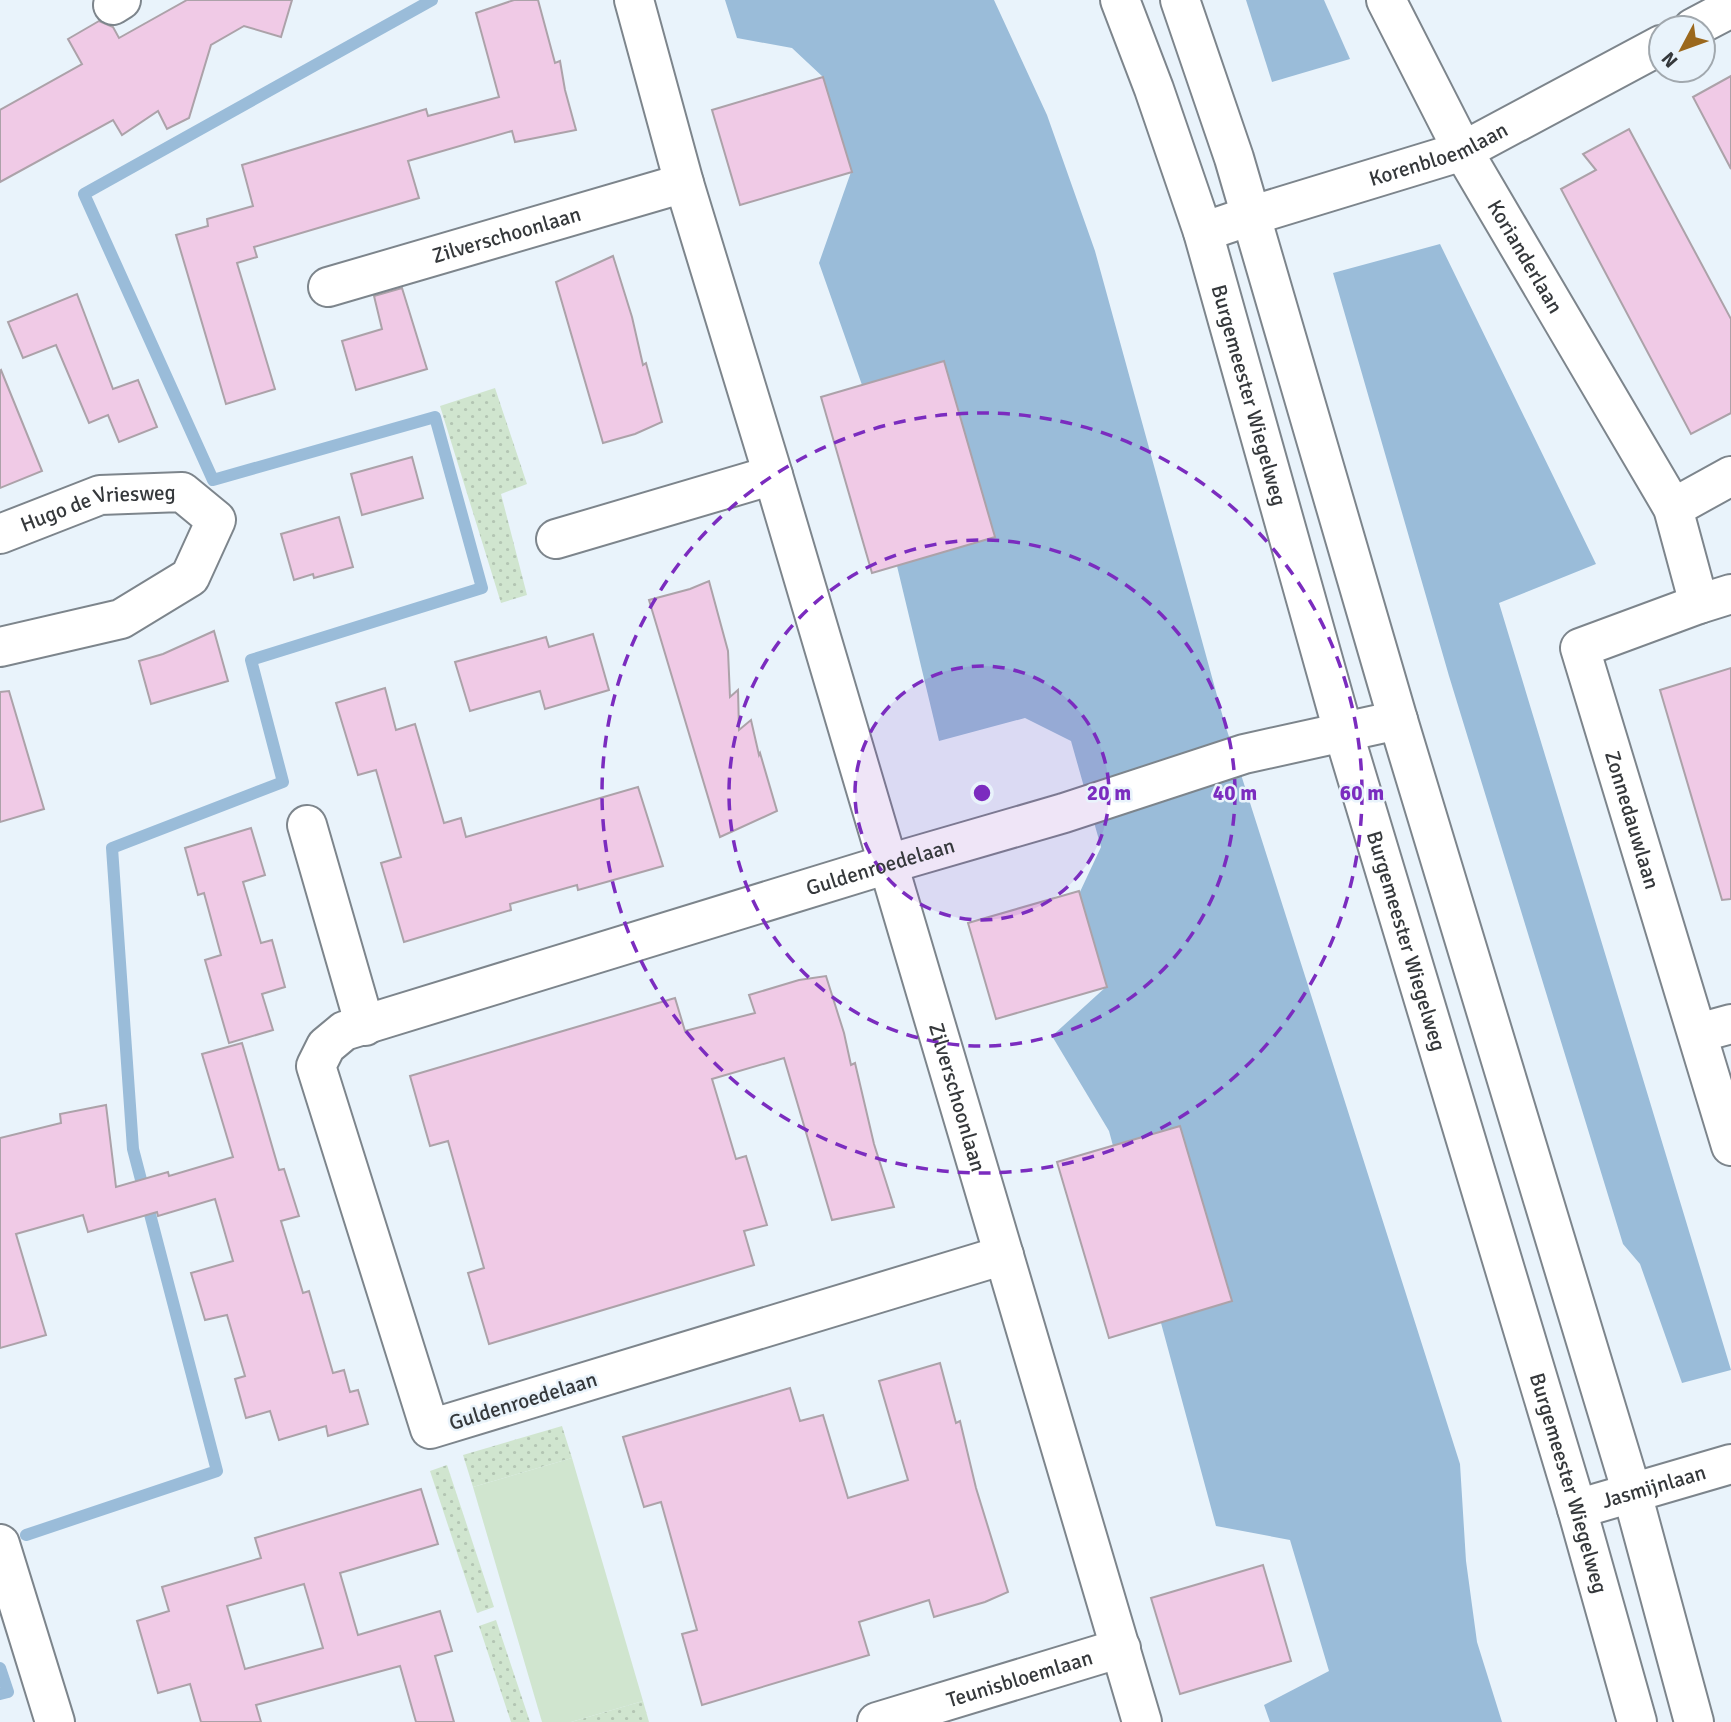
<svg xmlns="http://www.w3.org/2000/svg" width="1731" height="1722" viewBox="0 0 1731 1722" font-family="Signika,sans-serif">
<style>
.grass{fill:url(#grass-dots)}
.park{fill:#d0e5cf}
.water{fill:#9abcd9}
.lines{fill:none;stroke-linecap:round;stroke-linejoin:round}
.stream{stroke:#9abcd9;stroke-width:12}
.building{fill:#f0cae6;stroke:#aca2a9;stroke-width:2;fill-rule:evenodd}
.minor-casing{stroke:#7d858c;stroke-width:42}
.tertiary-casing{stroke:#7d858c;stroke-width:42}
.minor{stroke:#fff;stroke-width:38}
.tertiary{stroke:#fff;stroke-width:38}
.ring{fill:none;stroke:#7b2cbf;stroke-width:3.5;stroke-dasharray:12 9}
.labels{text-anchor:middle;stroke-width:5;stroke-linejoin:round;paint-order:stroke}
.street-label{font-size:21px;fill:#35383b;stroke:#e9f3fb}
.centre{fill:#7b2cbf;stroke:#e9f3fb;stroke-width:3.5}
.ring-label{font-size:21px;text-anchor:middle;font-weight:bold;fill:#7b2cbf;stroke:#e9f3fb;stroke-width:5;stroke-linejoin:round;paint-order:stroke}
</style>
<defs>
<pattern id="grass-dots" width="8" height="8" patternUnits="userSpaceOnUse" patternTransform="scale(1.75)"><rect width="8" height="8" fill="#d0e5cf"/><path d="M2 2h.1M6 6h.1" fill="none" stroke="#b3c5b3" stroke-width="1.8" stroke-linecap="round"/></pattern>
</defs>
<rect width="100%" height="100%" fill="#e9f3fb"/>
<g class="grass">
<path d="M495,388L527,484L501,494L527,595L501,603L440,406Z"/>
<path d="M562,1426L572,1458L473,1487L463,1455Z"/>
<path d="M447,1465L494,1607L477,1613L430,1471Z"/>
<path d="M496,1620L530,1722H511L479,1626Z"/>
<path d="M643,1701L649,1722H571Z"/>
</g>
<path class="park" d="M572,1458L643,1701L571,1722H542L473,1487Z"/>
<g class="water">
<path d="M725,0H994L1047,115L1095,251L1224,721L1460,1464L1466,1561L1477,1642L1502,1722H1270L1264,1705L1329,1671L1290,1540L1216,1526L1109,1131L1052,1036L1107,986L1079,894L1101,847L1071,741L1025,718L939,741L897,566L995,536L944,361L862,385L819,263L851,172L823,77L792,48L737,38Z"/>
<path d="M1246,0H1324L1350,59L1272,82Z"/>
<path d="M1440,244L1596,564L1499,603L1731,1370L1682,1383L1640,1264L1623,1244L1449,676L1333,273Z"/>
</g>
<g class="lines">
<g class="stream">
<path d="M26,1535L217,1471L133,1149L112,848L283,782L251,660L482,588L435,417L213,480L84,194L432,0"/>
<path d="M0,1668L8,1692L0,1694"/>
</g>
</g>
<g class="building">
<path d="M187,0H292L281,37L244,26L211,45L189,118L167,129L158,111L122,135L113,120L0,182V110L82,64L68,39L99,21L113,27L119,38Z"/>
<path d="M514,0H538L555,63L560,61L565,90L576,130L515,142L512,131L408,161L419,198L254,247L257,257L237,263L275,389L226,404L176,235L208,226L207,219L253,206L242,165L426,109L428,116L499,97L476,13Z"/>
<path d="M1731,76V169L1693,97Z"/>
<path d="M823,77L852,172L740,205L712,110Z"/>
<path d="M1629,129L1731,319V413L1691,434L1561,189L1596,170L1583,154Z"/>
<path d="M613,256L632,317L643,365L646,363L662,422L635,434L603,443L556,282Z"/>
<path d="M402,288L427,369L356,390L342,341L382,329L374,296Z"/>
<path d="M77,294L113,389L138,380L157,427L119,442L108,415L89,423L56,345L23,358L8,322Z"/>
<path d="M944,361L995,537L872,573L821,397Z"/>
<path d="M1,370L42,471L0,488V371Z"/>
<path d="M412,457L423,498L362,515L351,474Z"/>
<path d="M339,517L353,567L314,578L313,574L294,580L281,534Z"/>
<path d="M709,581L728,651L730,697L738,690L739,730L751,720L759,755L760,753L777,811L720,837L649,600L690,589Z"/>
<path d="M214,631L228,681L151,704L139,661L163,654Z"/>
<path d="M593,634L609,690L545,709L540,691L470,711L455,662L546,637L549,647Z"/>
<path d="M1731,668V899L1722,900L1660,690Z"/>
<path d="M385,688L396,730L415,724L444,823L461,818L466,837L638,787L663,866L578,890L577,885L510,904L511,910L404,942L381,863L401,857L376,770L358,775L336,703Z"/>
<path d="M9,691L44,809L0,822V692Z"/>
<path d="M251,828L265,875L243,882L261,943L272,940L285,987L262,994L273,1030L229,1043L205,960L221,955L204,893L198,895L185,848Z"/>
<path d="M1079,891L1107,987L996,1019L968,923Z"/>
<path d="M826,976L844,1033L851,1065L855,1063L874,1144L894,1207L832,1220L784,1058L712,1079L736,1159L746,1156L767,1225L744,1231L754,1265L489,1344L468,1273L484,1268L448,1141L430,1146L410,1076L675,998L685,1031L755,1013L749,995L799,980Z"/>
<path d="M242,1043L279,1170L284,1169L299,1216L281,1221L303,1293L309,1291L333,1373L344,1370L350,1392L358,1390L368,1424L328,1436L326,1426L279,1440L270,1411L246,1418L235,1379L245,1376L227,1315L205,1320L191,1273L233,1261L215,1199L158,1216L157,1212L88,1232L83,1215L16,1234L46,1335L0,1348V1138L61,1123L60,1114L106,1105L116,1187L168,1172L169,1176L233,1157L202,1054Z"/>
<path d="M1180,1126L1232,1301L1109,1338L1057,1162Z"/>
<path d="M940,1363L956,1423L960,1421L976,1488L1008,1592L985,1602L934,1617L929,1600L859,1622L869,1655L702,1705L682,1634L697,1630L661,1502L644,1507L623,1437L790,1388L800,1421L823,1415L848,1498L908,1480L879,1381Z"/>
<path d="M421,1489L438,1544L340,1573L358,1635L440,1611L452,1651L435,1656L454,1722H416L400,1666L256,1705L261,1722H201L190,1684L158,1693L137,1621L169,1611L162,1587L261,1558L255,1538ZM304,1584L323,1648L245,1669L227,1606Z"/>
<path d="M1263,1565L1291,1661L1180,1694L1151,1598Z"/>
</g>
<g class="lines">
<g class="minor-casing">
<g id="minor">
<path id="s1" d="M634,0L684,183L773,475L1142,1722"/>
<path id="s2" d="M1386,0L1463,151L1673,508L1699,604"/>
<path d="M113,5L121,0"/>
<path d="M1693,28L1731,8"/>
<path id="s3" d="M1203,232L1250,216L1463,151L1661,45"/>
<path id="s4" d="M328,287L684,183"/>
<path d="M1673,508L1731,476"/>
<path id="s5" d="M0,534L100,495L182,492L216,520L190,577L121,619L0,647"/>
<path d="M556,539L773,475"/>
<path id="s6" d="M1731,594L1699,604L1580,648L1731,1146"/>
<path d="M307,825L365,1026"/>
<path d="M1698,1033L1731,1024"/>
<path id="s7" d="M1004,1255L430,1429L316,1066L326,1046L344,1031L888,864L1064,813L1244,754L1398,720"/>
<path id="s8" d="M1577,1509L1731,1464"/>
<path d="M0,1544L55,1722"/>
<path id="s9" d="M877,1722L1121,1648"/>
</g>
</g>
<g class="tertiary-casing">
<g id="tertiary">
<path id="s10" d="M1120,0L1154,89L1203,232L1343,731L1577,1509L1637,1722"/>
<path d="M1180,0L1234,158L1398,720L1632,1493L1694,1722"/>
</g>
</g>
<use href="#minor" class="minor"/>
<use href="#tertiary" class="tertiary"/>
</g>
<circle cx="982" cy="793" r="127" fill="#7b2cbf" fill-opacity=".12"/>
<g class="ring">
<circle cx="982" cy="793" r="127"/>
<circle cx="982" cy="793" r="253"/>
<circle cx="982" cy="793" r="380"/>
</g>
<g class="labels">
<g class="street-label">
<text dy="7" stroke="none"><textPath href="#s3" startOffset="248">Korenbloemlaan</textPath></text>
<text dy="7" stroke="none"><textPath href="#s4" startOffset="186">Zilverschoonlaan</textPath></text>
<text dy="7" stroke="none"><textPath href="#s2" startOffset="292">Korianderlaan</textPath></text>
<text dy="7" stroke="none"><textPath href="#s10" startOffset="416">Burgemeester Wiegelweg</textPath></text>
<text dy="7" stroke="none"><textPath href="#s5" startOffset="103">Hugo de Vriesweg</textPath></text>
<text dy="7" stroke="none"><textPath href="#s6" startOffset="340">Zonnedauwlaan</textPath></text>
<text dy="7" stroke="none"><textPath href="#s7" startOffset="1587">Guldenroedelaan</textPath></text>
<text dy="7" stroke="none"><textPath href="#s10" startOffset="984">Burgemeester Wiegelweg</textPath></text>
<text dy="7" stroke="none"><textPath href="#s1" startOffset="1144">Zilverschoonlaan</textPath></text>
<text transform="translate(523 1401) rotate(-17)" y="7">Guldenroedelaan</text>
<text dy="7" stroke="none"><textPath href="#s10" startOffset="1550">Burgemeester Wiegelweg</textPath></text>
<text dy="7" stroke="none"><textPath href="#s8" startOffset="80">Jasmijnlaan</textPath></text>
<text dy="7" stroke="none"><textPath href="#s9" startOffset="149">Teunisbloemlaan</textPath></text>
</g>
</g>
<circle cx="982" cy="793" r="10" class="centre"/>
<g class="ring-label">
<text x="1109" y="800">20 m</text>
<text x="1235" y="800">40 m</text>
<text x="1362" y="800">60 m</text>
</g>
<g transform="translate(1682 49) rotate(229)"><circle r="33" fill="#e9f3fb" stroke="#a1a8ae" stroke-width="2"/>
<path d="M0-5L12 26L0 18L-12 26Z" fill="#9b681d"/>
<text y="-10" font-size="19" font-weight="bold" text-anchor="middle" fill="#35383b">N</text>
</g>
</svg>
